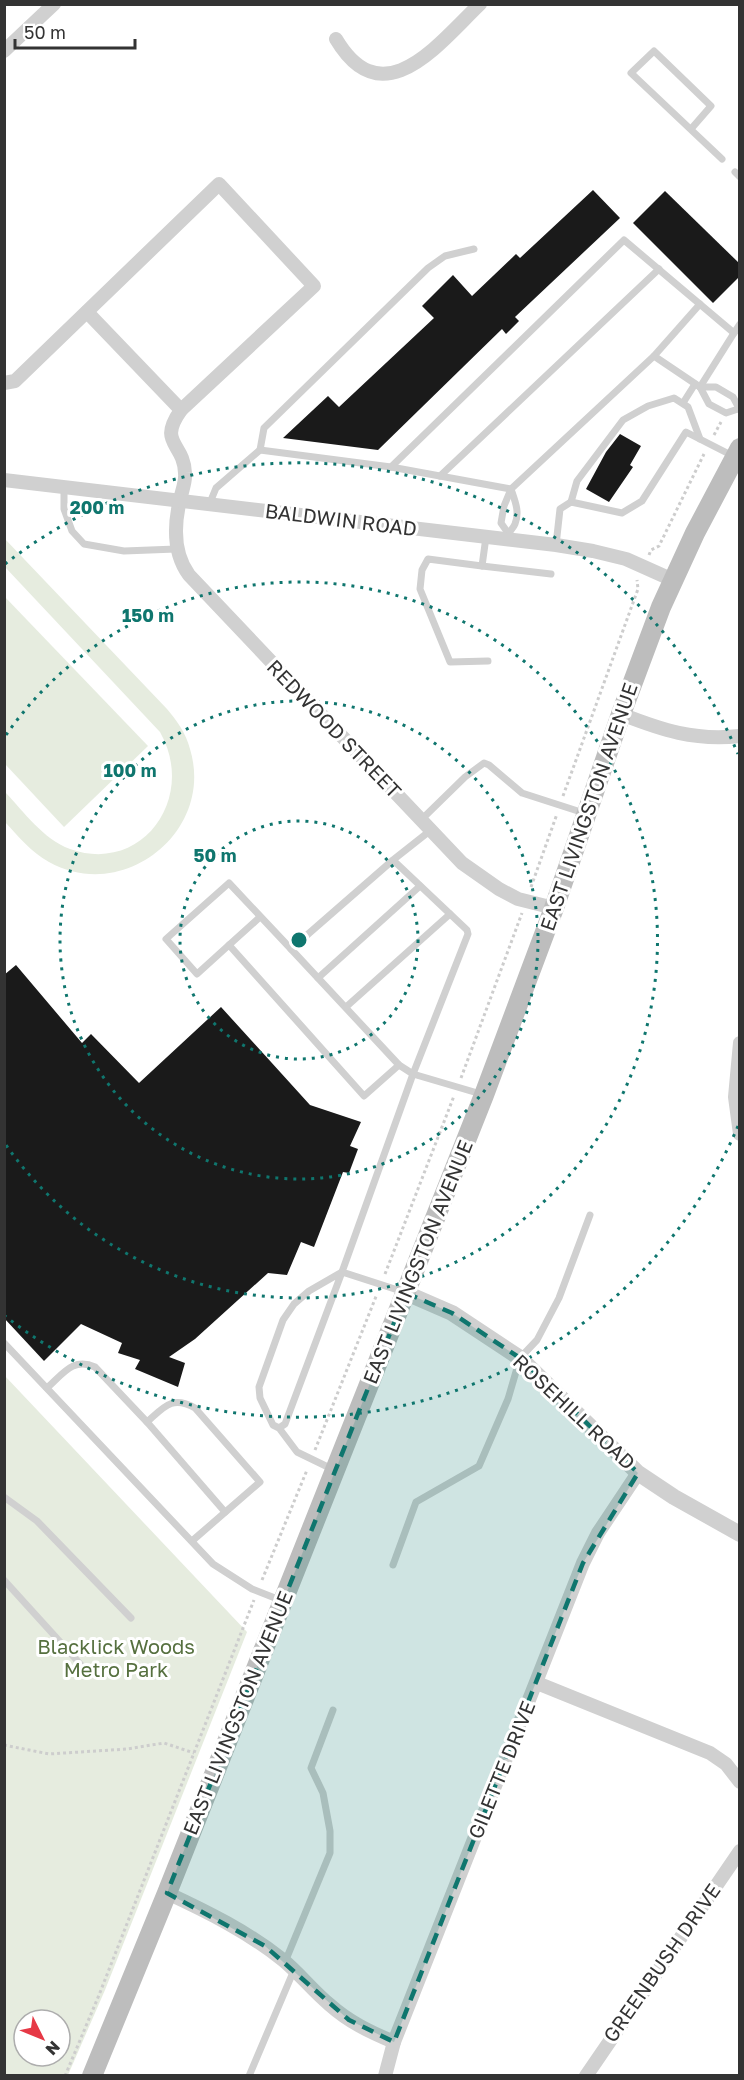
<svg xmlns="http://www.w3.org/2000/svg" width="744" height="2080" viewBox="0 0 744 2080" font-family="'Golos Text',sans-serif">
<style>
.green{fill:#e6ecdf;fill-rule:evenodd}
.building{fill:#1a1a1a}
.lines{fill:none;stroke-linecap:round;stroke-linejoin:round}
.path{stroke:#cdcdcd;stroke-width:3;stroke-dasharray:3 3;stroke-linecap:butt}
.service{stroke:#d0d0d0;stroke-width:7}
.minor{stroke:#d0d0d0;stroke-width:14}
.tertiary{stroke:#d0d0d0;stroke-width:16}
.secondary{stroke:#bdbdbd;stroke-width:20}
.marked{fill:#0f766e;fill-opacity:0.2;stroke:#0f766e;stroke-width:4.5;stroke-dasharray:12 8;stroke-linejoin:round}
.ring{fill:none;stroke:#0f766e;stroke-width:3;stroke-dasharray:3 6}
.labels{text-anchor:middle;stroke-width:6;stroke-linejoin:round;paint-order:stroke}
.street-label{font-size:20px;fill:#333;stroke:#fff}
.park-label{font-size:20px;fill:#56703f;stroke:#fff}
.centre{fill:#0f766e;stroke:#fff;stroke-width:3}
.ring-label{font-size:18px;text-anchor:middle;font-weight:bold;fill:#0f766e;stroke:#fff;stroke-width:6;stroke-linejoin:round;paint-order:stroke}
</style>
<rect width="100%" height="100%" fill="#fff"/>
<g class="green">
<path d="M4,538L167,709C177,721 186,733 190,749C215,831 124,904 49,862C31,852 18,836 5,822V792C24,812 43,839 70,849C143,875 197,797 160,732L5,567Z"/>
<path d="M4,596L148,746L64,827L5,764Z"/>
<path d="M4,1375L247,1632L105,1990L68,2075H5ZM24,2020H60V2056H24Z"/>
</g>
<g class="building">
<path d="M593,190L620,218L515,317L519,321L506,334L502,329L378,450L283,438L328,396L339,407L434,318L422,306L453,275L472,296L516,254L520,258Z"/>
<path d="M665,191L740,264V276L713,303L633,223Z"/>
<path d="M620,434L641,446L630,465L633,467L609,502L586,489L606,452Z"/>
<path d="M16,965L82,1043L91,1034L139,1083L221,1007L310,1105L361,1122L350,1146L358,1149L349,1173L343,1172L314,1247L301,1242L287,1275L268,1273L195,1339L169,1357L185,1363L178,1387L135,1369L140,1360L118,1353L122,1343L81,1324L44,1361L4,1318V975Z"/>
</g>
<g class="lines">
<g class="path">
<path d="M714,435L721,422"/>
<path d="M649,555L651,550L659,546L704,454"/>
<path d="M563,796L638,589L637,580"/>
<path d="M531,887L557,814"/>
<path d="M461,1078L522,913"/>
<path d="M385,1274L454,1096"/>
<path d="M315,1450L377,1294"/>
<path d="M262,1580L307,1470"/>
<path d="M4,1745L49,1754L127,1749L164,1743L194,1753"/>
<path d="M65,2076L99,1995L254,1600"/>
</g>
<g class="service">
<path d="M691,129L711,106L654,51L631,73L722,159"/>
<path d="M735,172L740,177"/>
<path d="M654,356L700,304"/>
<path d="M700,387L734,333"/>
<path d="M700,387H716L733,397L740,410"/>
<path d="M683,403L695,384"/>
<path d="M260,450L264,428L428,268L445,256L474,249"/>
<path d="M391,467L624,240L734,333L740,324"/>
<path d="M440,476L659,269"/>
<path d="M64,487V509L72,531L84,544L124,551L176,549"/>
<path d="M571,502L577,481L623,420L648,406L674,398L688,407L700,439"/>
<path d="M209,505L216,488L260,450L391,467L511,489"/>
<path d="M508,533L501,523L504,506L511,489L654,356L700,387L709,404L726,413L738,409"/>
<path d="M486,537L482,566L428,559L422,570L420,589L450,662L488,661"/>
<path d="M507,537C509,531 513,529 515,524C520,512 515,501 511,489"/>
<path d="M556,545L560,509L571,502L622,513L642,501L686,432L735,457"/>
<path d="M482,566L551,574"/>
<path d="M421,820L465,777L484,763L489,765L522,793L584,813"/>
<path d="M393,860L291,949L399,1065L413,1074L468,934L467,930L393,860L431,830"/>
<path d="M229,945L260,917"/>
<path d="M291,949L229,883L166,939L197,974L229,945L364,1096L399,1065"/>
<path d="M318,978L420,886"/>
<path d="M346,1007L450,914"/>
<path d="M404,1292L342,1272L413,1074L481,1094"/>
<path d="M4,1343L213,1564L252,1589L280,1600"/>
<path d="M47,1388C63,1374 73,1357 95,1367L147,1422C164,1407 172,1395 195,1408L260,1482L192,1541"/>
<path d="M147,1422L225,1512"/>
<path d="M279,1428L285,1424L342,1272L309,1291L294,1304L283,1320L259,1387L260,1398L273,1425L279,1428L297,1452L332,1469"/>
<path d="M4,1497L37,1521L131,1618"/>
<path d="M393,1565L416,1502L479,1466L508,1399L520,1358L537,1340L559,1298L590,1215"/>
<path d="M4,1580L82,1666"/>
<path d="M285,1962L330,1853V1831L323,1793L311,1768L333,1710"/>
<path d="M249,2076L294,1970"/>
</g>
<g class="minor">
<path d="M336,39C383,118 439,43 480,4"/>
<path d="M4,51L54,4"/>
<path d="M87,312L181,410"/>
<path d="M4,383L15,381L219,184L314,286L181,410C157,444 184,442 185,473C186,482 182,490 180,500C174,525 173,553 189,575L462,863L499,889L518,899L554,908"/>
<path d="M4,480L556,545L593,551L626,559L673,580"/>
<path d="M621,714C662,730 694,741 740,736"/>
<path d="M740,1043L735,1097L740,1134"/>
<path d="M537,1683L710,1753L726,1764L740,1782"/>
<path d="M167,1893C208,1912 248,1932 283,1960C300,1974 313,1991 330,2005C349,2022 370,2032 394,2042"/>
<path d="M385,2076L394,2042L583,1563L598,1533L638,1473"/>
<path d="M586,2076L740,1851"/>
</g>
<path class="tertiary" d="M406,1293L452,1313L520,1358L638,1473L674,1497L740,1534"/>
<path class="secondary" d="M92,2076L167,1893L484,1095L554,908L621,714L661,607L695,533L740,448"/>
</g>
<path class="marked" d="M406,1293L452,1313L520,1358L638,1473L583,1563L394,2042L349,2020L265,1946L167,1893Z"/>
<g class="ring">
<circle cx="299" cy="940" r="119"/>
<circle cx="299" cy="940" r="239"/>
<path d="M6 735A358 358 0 1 1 6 1145"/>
<path d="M738 1126A477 477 0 0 1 5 1316M5 564A477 477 0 0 1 738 754"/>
</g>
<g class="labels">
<g class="street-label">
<text transform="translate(341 520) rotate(7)" y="7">BALDWIN ROAD</text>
<text transform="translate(334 729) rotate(46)" y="7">REDWOOD STREET</text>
<text transform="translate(589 807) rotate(-71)" y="7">EAST LIVINGSTON AVENUE</text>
<text transform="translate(418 1262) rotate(-68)" y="7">EAST LIVINGSTON AVENUE</text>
<text transform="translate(574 1412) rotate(43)" y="7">ROSEHILL ROAD</text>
<text transform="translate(238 1713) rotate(-68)" y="7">EAST LIVINGSTON AVENUE</text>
<text transform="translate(502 1770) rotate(-68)" y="7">GILETTE DRIVE</text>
<text transform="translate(662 1963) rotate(-55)" y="7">GREENBUSH DRIVE</text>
</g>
<g class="park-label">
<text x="116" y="1654">Blacklick Woods<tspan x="116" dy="23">Metro Park</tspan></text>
</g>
</g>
<circle cx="299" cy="940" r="9" class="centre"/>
<g class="ring-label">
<text x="97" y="514">200 m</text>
<text x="148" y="622">150 m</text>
<text x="130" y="777">100 m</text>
<text x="215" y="862">50 m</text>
</g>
<rect width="744" height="2080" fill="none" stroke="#333333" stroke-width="12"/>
<g transform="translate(42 2038) rotate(133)"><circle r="28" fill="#ffffff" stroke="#adadad" stroke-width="1.5"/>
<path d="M0-4.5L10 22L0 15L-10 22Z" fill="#e63946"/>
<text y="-9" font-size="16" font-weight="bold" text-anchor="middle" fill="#333333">N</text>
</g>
<path d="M15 39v9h120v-9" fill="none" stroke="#333333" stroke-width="3"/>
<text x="24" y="39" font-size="18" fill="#333333" stroke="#ffffff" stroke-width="4.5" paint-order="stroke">50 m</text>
</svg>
